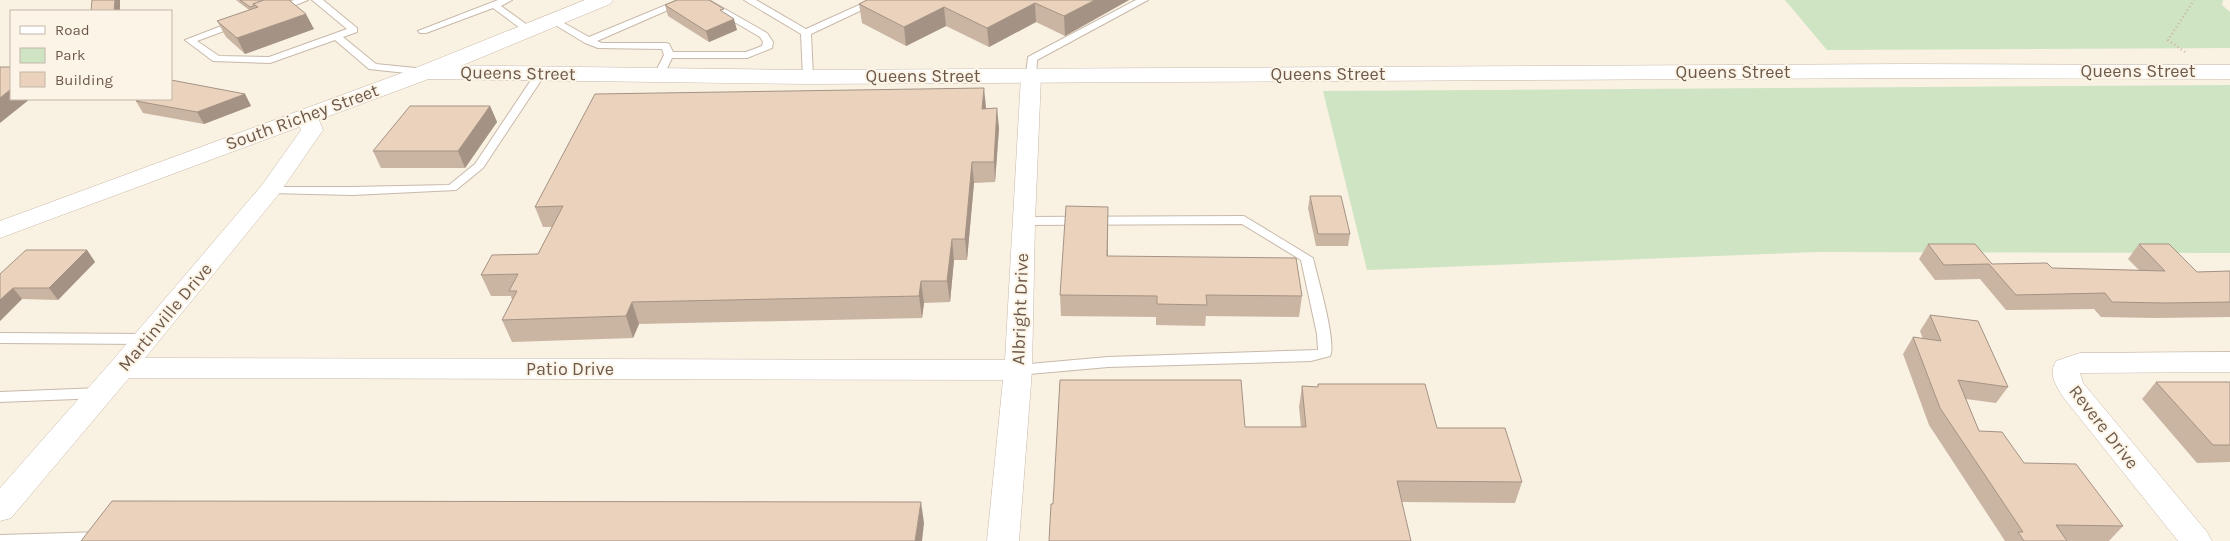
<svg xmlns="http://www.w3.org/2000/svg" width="2230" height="541" viewBox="0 0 2230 541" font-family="Karla,sans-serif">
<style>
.green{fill:#cee4c2}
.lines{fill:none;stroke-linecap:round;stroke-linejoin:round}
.service-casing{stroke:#c8b9aa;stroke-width:2}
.minor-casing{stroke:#c8b9aa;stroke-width:1}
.tertiary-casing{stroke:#c8b9aa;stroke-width:1}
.secondary-casing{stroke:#cbbaa9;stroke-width:1}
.path{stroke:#cfb5a0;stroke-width:2.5;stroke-dasharray:1 3;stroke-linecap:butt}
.service{fill:#fff;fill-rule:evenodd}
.minor{fill:#fff;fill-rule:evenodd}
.tertiary{fill:#fff;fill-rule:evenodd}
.secondary{fill:#fff;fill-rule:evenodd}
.wall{fill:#cab5a3}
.shaded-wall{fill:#a49384}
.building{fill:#ebd2bd;stroke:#a49384}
.labels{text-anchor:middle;stroke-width:4;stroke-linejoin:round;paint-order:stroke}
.street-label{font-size:18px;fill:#6d594b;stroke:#fcf5e7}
</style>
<rect width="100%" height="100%" fill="#f9f1e2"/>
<g class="green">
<path d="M1785,0H2223L2222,5L2230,12V48L1827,50Z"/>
<path d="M2230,85V253L1816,252L1367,270L1323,91Z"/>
</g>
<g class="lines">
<g class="service-casing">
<g id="service">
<path d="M294,0H308L281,11L278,12L273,9Z"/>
<path d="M312,0H323L357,28V32L343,37L376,64L425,69L430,72L425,75L369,69L335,40L270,63L213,61L185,40L237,20L240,21V25L197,41L219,56L269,57L347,29Z"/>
<path d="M498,0H512L501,6L530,27V31H524L493,8L426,33H420L418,31Z"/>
<path d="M678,0H691L597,41L602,43H666L669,44L673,52H746L762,46L763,42L760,37L697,0H709L767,33L773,42L772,48L747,58H672L664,75L659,78L654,75L664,55L662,49L598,48L585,43L547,20L549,18H555L589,37Z"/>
<path d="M744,0H756L806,29L870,0H883L811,34L813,77L808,80L803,77L801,34Z"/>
<path d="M1136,0H1148L1037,60L1036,76L1031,79L1027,78L1026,76L1028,57Z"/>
<path d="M541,70L546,73L483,168L456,190L352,195L270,193L264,190L270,187H352L449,185L475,164L537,71Z"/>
<path d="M1244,216L1313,258C1317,276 1337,343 1330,356L1311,361L1108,367L1018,375L1013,373L1011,370L1013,367L1018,365L1108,357L1318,350L1317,334L1301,260L1242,224L1023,225L1017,221L1023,217Z"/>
<path d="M0,333L146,334L151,336L153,339L151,342L146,344L0,343Z"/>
<path d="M100,388L105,389L107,393L105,397L100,398L0,402V392Z"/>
<path d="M102,532L108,533L110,538L108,541H0V535Z"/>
</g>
</g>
<g class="minor-casing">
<g id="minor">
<path d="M1031,70L1038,72L1041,76L1035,221L1032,370L1019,541H987L1003,380L129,378L11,518L0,521V488L112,361L262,185L301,130L296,115L299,110L307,109L315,110L323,130L278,195L145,358L1005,360L1021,76L1024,72Z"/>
<path d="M2230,352V372L2080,373L2083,383L2207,532L2212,541H2178L2063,397C2056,385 2048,375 2056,361L2080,353Z"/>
</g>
</g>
<g class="tertiary-casing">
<path id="tertiary" d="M1906,64L2230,65V79L1906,78L808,84L426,79L418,77L415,72L418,67L426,65L808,70Z"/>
</g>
<g class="secondary-casing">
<path id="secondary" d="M585,0H613L610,4L434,77L0,238V221L418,67Z"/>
</g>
<path class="path" d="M2185,52L2168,40L2194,0"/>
<use href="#service" class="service"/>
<use href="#minor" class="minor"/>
<use href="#tertiary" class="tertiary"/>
<use href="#secondary" class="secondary"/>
</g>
<g class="wall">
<path d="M236,0H289L314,29L245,54L226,37L217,21L249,10Z"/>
<path d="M867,0H1129L1065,36L1036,22L989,47L946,26L906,46L862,23L859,4Z"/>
<path d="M665,5L725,13L737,30L709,42L668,16Z"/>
<path d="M245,94L251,106L204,124L143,113L136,101Z"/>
<path d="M490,106L497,122L465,168H381L373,151Z"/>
<path d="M986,108L999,128L995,182L974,183L967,260H954L950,302L924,303L922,318L639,324L633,338L512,342L502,320L512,300L511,296H491L481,275L538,254L552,227H543L535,207Z"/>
<path d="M1310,196L1350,234L1348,246H1316L1308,208Z"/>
<path d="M1108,227V256L1302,296L1299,317L1206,316L1205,326L1156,325V317L1061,316L1060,295Z"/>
<path d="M1928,244L1992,264L2052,268L2139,270L2128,259L2139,244L2197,272L2230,271V317L2154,318L2101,317L2094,309L2006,310L1980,279L1935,280L1919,259Z"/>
<path d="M87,250L95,262L58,300L22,299L0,321V274Z"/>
<path d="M1930,315L2008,387L1996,403L1966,399L1979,431L2024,463L2123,526L2109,541H2005L1929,425L1903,354L1913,337L1923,339L1920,331Z"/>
<path d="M2156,382H2230V462L2197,463L2142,399Z"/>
<path d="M1318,384L1437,428L1522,482L1515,503L1402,502L1053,504L1245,427H1301L1299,407L1302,386L1318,387Z"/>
</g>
<g class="shaded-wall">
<path d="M115,0H120V11H114Z"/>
<path d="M1095,0H1129L1065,36L1064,16Z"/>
<path d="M1035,3L1036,22L989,47L987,28Z"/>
<path d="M944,7L946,26L906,46L904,27Z"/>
<path d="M306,14L314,29L245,54L237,38Z"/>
<path d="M734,19L737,30L709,42L706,31Z"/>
<path d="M984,88L986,107L984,129L982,109Z"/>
<path d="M11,89V99H30L0,123V98Z"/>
<path d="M245,94L251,106L204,124L197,112Z"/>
<path d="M490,106L497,122L465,168L458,151Z"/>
<path d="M997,108L999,128L995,182L994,162Z"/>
<path d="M972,162L974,183L967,260L965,239Z"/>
<path d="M1108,207V227L1107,277V256Z"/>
<path d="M952,239L954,260L950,302L947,281Z"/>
<path d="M87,250L95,262L58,300L49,288Z"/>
<path d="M921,281L924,303L922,318L919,296Z"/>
<path d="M13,288L22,299L0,321V300Z"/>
<path d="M632,302L639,324L633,338L626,316Z"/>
<path d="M921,502L924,523L922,541H915Z"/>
</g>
<g class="building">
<path d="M92,0H115L114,11H91Z"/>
<path d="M240,0H264L253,4L254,6L250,7Z"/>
<path d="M264,0H289L306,14L237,38L217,21L258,7L253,4Z"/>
<path d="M677,0H709L724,9L720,10L734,19L706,31L665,5Z"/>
<path d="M867,0H1095L1064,16L1035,3L987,28L944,7L904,27L859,4Z"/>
<path d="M0,67H11V89L0,98Z"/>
<path d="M171,80L245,94L197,112L136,101L140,99H171Z"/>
<path d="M984,88L982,109L997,108L994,162H972L965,239H952L947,281H921L919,296L632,302L626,316L502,320L517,291H509L518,274L481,275L492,255L538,254L563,206L535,207L595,94Z"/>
<path d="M410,106H490L458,151H373Z"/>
<path d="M1310,196H1341L1350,234H1318Z"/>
<path d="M1066,206L1108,207L1107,256L1296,258L1302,296L1206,295L1207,305L1157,304V296L1060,295Z"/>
<path d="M1928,244H1975L1992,264L2047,263L2052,268L2165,271L2139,244H2169L2197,272L2230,271V302L2165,303L2112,302L2105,293L2016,295L1989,264L1944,265Z"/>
<path d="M26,250H87L49,288H13L0,300V274Z"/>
<path d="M1930,315L1978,321L2008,387L1958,380L1979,431L2002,432L2024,463L2076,464L2123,526L2056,525L2067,541H2024L2018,532H2023L1940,408L1913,337L1941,341Z"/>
<path d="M1060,380H1241L1245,427H1306L1302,386L1318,387V384H1425L1437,428H1505L1522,482L1397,481L1411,541H1049L1051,504H1053Z"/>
<path d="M2156,382H2230V445H2213Z"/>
<path d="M112,501L921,502L915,541H81Z"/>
</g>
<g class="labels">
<g class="street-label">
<text x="2138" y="77">Queens Street</text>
<text x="1733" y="78">Queens Street</text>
<text transform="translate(518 73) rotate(1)" y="6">Queens Street</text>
<text x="1328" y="80">Queens Street</text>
<text x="923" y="82">Queens Street</text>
<text transform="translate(302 117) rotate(-20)" y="6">South Richey Street</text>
<text transform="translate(1020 309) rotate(-88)" y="6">Albright Drive</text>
<text transform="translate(165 317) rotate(-50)" y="6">Martinville Drive</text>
<text x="570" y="375">Patio Drive</text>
<text transform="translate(2104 427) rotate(52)" y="6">Revere Drive</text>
</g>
</g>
<rect x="10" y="10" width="162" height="90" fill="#fcf5e7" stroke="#c3b7a9"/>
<rect x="20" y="26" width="25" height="8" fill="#ffffff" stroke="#c3b7a9"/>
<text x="55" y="35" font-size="15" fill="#6d594b">Road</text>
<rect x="20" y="48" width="25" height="15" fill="#cee4c2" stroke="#c3b7a9"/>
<text x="55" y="60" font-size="15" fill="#6d594b">Park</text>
<rect x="20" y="72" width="25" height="15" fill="#ebd2bd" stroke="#c3b7a9"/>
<text x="55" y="85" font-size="15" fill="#6d594b">Building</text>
</svg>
